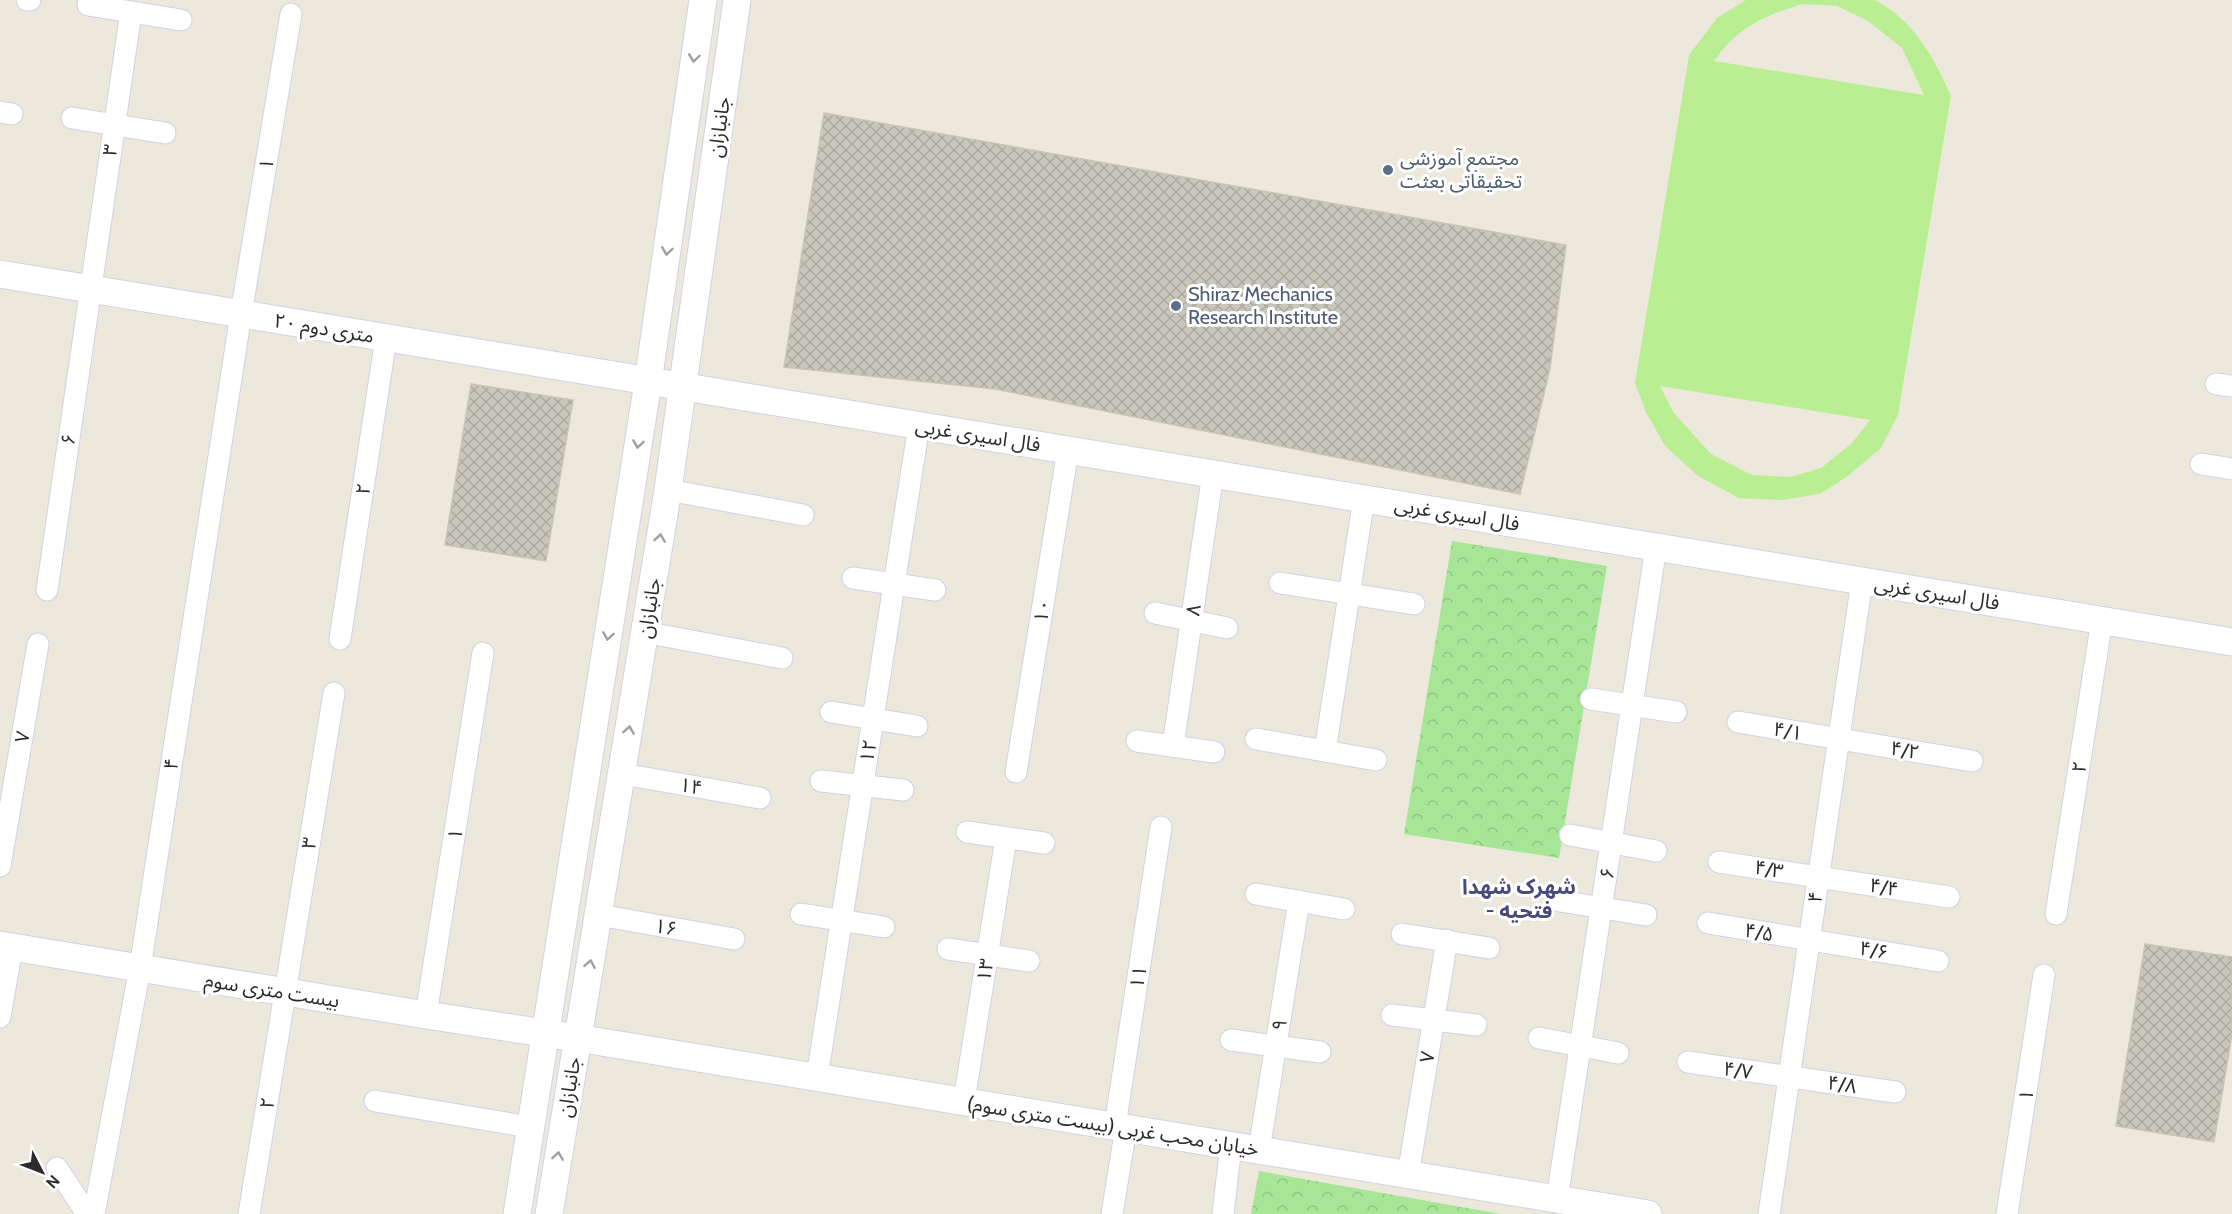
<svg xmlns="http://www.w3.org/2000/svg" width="2232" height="1214" viewBox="0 0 2232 1214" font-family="Cabin,'Noto Sans Arabic',sans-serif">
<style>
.forest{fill:url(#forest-crowns)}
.pitch{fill:#baee92;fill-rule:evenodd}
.building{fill:url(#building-cross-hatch);stroke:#c9c5b6;stroke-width:1.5}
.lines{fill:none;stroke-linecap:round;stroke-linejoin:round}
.minor-casing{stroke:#d1d2e4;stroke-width:23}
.tertiary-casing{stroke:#d1d2e4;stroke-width:29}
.minor{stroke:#fff;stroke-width:21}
.tertiary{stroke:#fff;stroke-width:27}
.oneway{stroke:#a0a0a0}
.service-dot{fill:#5c6f8a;stroke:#fff;stroke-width:2}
.labels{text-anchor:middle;stroke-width:6;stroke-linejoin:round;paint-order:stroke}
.street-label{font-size:20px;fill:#2b2b2b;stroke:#fff}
.service-label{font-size:20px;fill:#4e5e75;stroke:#fff;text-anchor:start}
.neighbourhood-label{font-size:21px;font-weight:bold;fill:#494b7e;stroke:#fff}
</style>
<defs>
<pattern id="forest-crowns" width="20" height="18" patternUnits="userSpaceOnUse" patternTransform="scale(1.5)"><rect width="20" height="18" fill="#a7e696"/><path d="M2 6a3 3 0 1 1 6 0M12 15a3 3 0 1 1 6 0" fill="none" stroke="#90c581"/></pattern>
<pattern id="building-cross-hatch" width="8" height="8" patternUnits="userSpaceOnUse" patternTransform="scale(1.5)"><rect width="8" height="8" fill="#c9c6bb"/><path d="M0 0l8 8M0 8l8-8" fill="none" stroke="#adaaa1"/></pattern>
</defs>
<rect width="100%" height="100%" fill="#ede8dc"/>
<g class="forest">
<path d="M1452,541L1607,566L1559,858L1404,834Z"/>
<path d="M1259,1171L1501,1214H1251Z"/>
</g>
<path class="pitch" d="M1746,0H1875C1913,20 1934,57 1951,96L1898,415L1881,448L1848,476L1820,494L1781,500L1739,498L1698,476L1665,446L1646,412L1635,383L1689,55L1717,18ZM1803,4L1837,6L1868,21L1902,48L1924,95L1714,61C1739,26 1764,16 1803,4ZM1660,386L1870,420L1852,443L1821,468L1791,477L1752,475L1711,454L1673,412Z"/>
<g class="building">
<path d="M824,113L1566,245L1550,368L1520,494L995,389L784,367Z"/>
<path d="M471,384L573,400L546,561L445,545Z"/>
<path d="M2145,944L2232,957V1034L2214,1142L2116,1126Z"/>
</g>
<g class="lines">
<g class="minor-casing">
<g id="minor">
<path d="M27,0H30"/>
<path d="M88,5L181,20"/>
<path d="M0,112L12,114"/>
<path d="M72,118L165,133"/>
<path d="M2216,384L2232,386"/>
<path d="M2201,464L2232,469"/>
<path d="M668,490L803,515"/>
<path d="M853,578L935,590"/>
<path d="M1280,583L1414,604"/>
<path d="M47,590L131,12"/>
<path d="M1155,613L1227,628"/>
<path d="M644,632L782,658"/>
<path d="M340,639L386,338"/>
<path d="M1591,699L1676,712"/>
<path d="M831,712L917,726"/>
<path d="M1738,722L1972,761"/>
<path d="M1256,739L1376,760"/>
<path d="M1137,741L1214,752"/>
<path d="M1173,746L1213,473"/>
<path d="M1325,751L1364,498"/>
<path d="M1016,772L1068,450"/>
<path d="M623,774L760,798"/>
<path d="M821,781L903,790"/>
<path d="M967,832L1044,843"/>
<path d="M1570,835L1656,851"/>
<path d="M1719,862L1949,897"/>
<path d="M0,866L38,644"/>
<path d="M1256,894L1344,909"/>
<path d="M1560,901L1646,915"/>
<path d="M801,914L884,927"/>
<path d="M2056,914L2102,620"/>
<path d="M599,915L734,939"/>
<path d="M1708,923L1938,961"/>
<path d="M1402,934L1489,948"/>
<path d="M948,949L1029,961"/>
<path d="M426,1015L483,653"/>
<path d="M1392,1015L1476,1025"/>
<path d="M0,1017L12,947"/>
<path d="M1539,1038L1618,1053"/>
<path d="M1231,1040L1320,1052"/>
<path d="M1688,1062L1895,1092"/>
<path d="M817,1077L919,425"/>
<path d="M375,1101L530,1127"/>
<path d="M964,1101L1006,838"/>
<path d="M1115,1126L1161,827"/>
<path d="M1259,1150L1299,901"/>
<path d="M57,1168L87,1214"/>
<path d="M1408,1175L1447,940"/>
<path d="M1557,1199L1656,547"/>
<path d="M94,1214L140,968L241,314L291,14"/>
<path d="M249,1214L334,693"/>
<path d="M1112,1214L1126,1128"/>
<path d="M1223,1214L1231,1145"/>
<path d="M1769,1214L1862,581"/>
<path d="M2007,1214L2044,975"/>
</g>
</g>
<g class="tertiary-casing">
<g id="tertiary">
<path d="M0,274L2232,642"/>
<path d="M0,945L426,1015L577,1038L1648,1214"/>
<path d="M517,1214L648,382L703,0"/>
<path d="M549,1214L668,490L737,0"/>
</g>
</g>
<use href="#minor" class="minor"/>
<use href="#tertiary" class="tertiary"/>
</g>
<defs><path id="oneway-chevron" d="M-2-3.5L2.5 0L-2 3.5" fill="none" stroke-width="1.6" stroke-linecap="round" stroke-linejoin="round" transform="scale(1.5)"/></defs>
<g class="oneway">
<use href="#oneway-chevron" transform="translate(694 58) rotate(98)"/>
<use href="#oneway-chevron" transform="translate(667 251) rotate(98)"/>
<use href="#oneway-chevron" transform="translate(638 444) rotate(99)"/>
<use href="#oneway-chevron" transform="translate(660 538) rotate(-81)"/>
<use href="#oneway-chevron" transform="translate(608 636) rotate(99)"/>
<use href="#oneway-chevron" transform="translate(629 730) rotate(-81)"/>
<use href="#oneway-chevron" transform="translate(590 964) rotate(-80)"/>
<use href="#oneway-chevron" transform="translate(558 1156) rotate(-81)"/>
</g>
<g class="service-dot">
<circle cx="1388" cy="170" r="6"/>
<circle cx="1176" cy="306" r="6"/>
</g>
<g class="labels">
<g class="street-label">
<text transform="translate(719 127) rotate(-82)" y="7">جانبازان</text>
<text transform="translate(110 150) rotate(-81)" y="7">۳</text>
<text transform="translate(266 164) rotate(-80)" y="7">۱</text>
<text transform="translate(324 328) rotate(9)" y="7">۲۰ متری دوم</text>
<text transform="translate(978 435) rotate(9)" y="7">فال اسیری غربی</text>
<text transform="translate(68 439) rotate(-82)" y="7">۶</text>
<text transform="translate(363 489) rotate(-81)" y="7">۲</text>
<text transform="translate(1457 514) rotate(9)" y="7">فال اسیری غربی</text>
<text transform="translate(1937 593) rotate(9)" y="7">فال اسیری غربی</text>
<text transform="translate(649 608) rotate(-81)" y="7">جانبازان</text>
<text transform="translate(1193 610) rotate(-82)" y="7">۸</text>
<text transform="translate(1042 611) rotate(-81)" y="7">۱۰</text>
<text transform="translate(1788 731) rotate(10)" y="7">۴/۱</text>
<text transform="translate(22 737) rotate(-80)" y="7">۷</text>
<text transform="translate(1905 750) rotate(9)" y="7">۴/۲</text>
<text transform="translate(868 751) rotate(-81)" y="7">۱۲</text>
<text transform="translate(171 764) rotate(-81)" y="7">۴</text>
<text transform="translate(2079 767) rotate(-81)" y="7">۲</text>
<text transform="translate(691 786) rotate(10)" y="7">۱۴</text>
<text transform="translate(455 834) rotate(-81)" y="7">۱</text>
<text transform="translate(309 843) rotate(-81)" y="7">۳</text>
<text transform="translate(1769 869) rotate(9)" y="7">۴/۳</text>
<text transform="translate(1607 873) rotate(-81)" y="7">۶</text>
<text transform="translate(1884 887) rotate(9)" y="7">۴/۴</text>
<text transform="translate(1815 897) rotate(-82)" y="7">۴</text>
<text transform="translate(666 927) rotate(10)" y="7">۱۶</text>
<text transform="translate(1759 932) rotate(9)" y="7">۴/۵</text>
<text transform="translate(1874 950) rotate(9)" y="7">۴/۶</text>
<text transform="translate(985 970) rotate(-81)" y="7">۱۳</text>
<text transform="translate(1138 977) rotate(-81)" y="7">۱۱</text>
<text transform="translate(272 990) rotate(9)" y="7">بیست متری سوم</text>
<text transform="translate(1279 1025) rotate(-80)" y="7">۹</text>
<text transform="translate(1427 1057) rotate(-81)" y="7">۷</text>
<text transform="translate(1738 1070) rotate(8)" y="7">۴/۷</text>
<text transform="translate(1842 1084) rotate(8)" y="7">۴/۸</text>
<text transform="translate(569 1087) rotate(-81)" y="7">جانبازان</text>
<text transform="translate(2026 1095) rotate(-81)" y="7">۱</text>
<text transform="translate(267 1103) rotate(-81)" y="7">۲</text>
<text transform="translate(1113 1126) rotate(9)" y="7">خیابان محب غربی (بیست متری سوم)</text>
</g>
<g class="service-label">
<text x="1400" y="165">مجتمع آموزشی<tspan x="1400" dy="23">تحقیقاتی بعثت</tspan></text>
<text x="1188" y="301">Shiraz Mechanics<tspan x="1188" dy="23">Research Institute</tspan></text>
</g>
<g class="neighbourhood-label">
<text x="1519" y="894">شهرک شهدا<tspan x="1519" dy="24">- فتحیه</tspan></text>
</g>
</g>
<g transform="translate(42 1172) rotate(132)" stroke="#ffffff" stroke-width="4.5" paint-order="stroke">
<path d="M0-4.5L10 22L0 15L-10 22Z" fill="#2b2b2b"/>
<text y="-9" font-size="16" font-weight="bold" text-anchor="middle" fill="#2b2b2b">N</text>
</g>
</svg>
